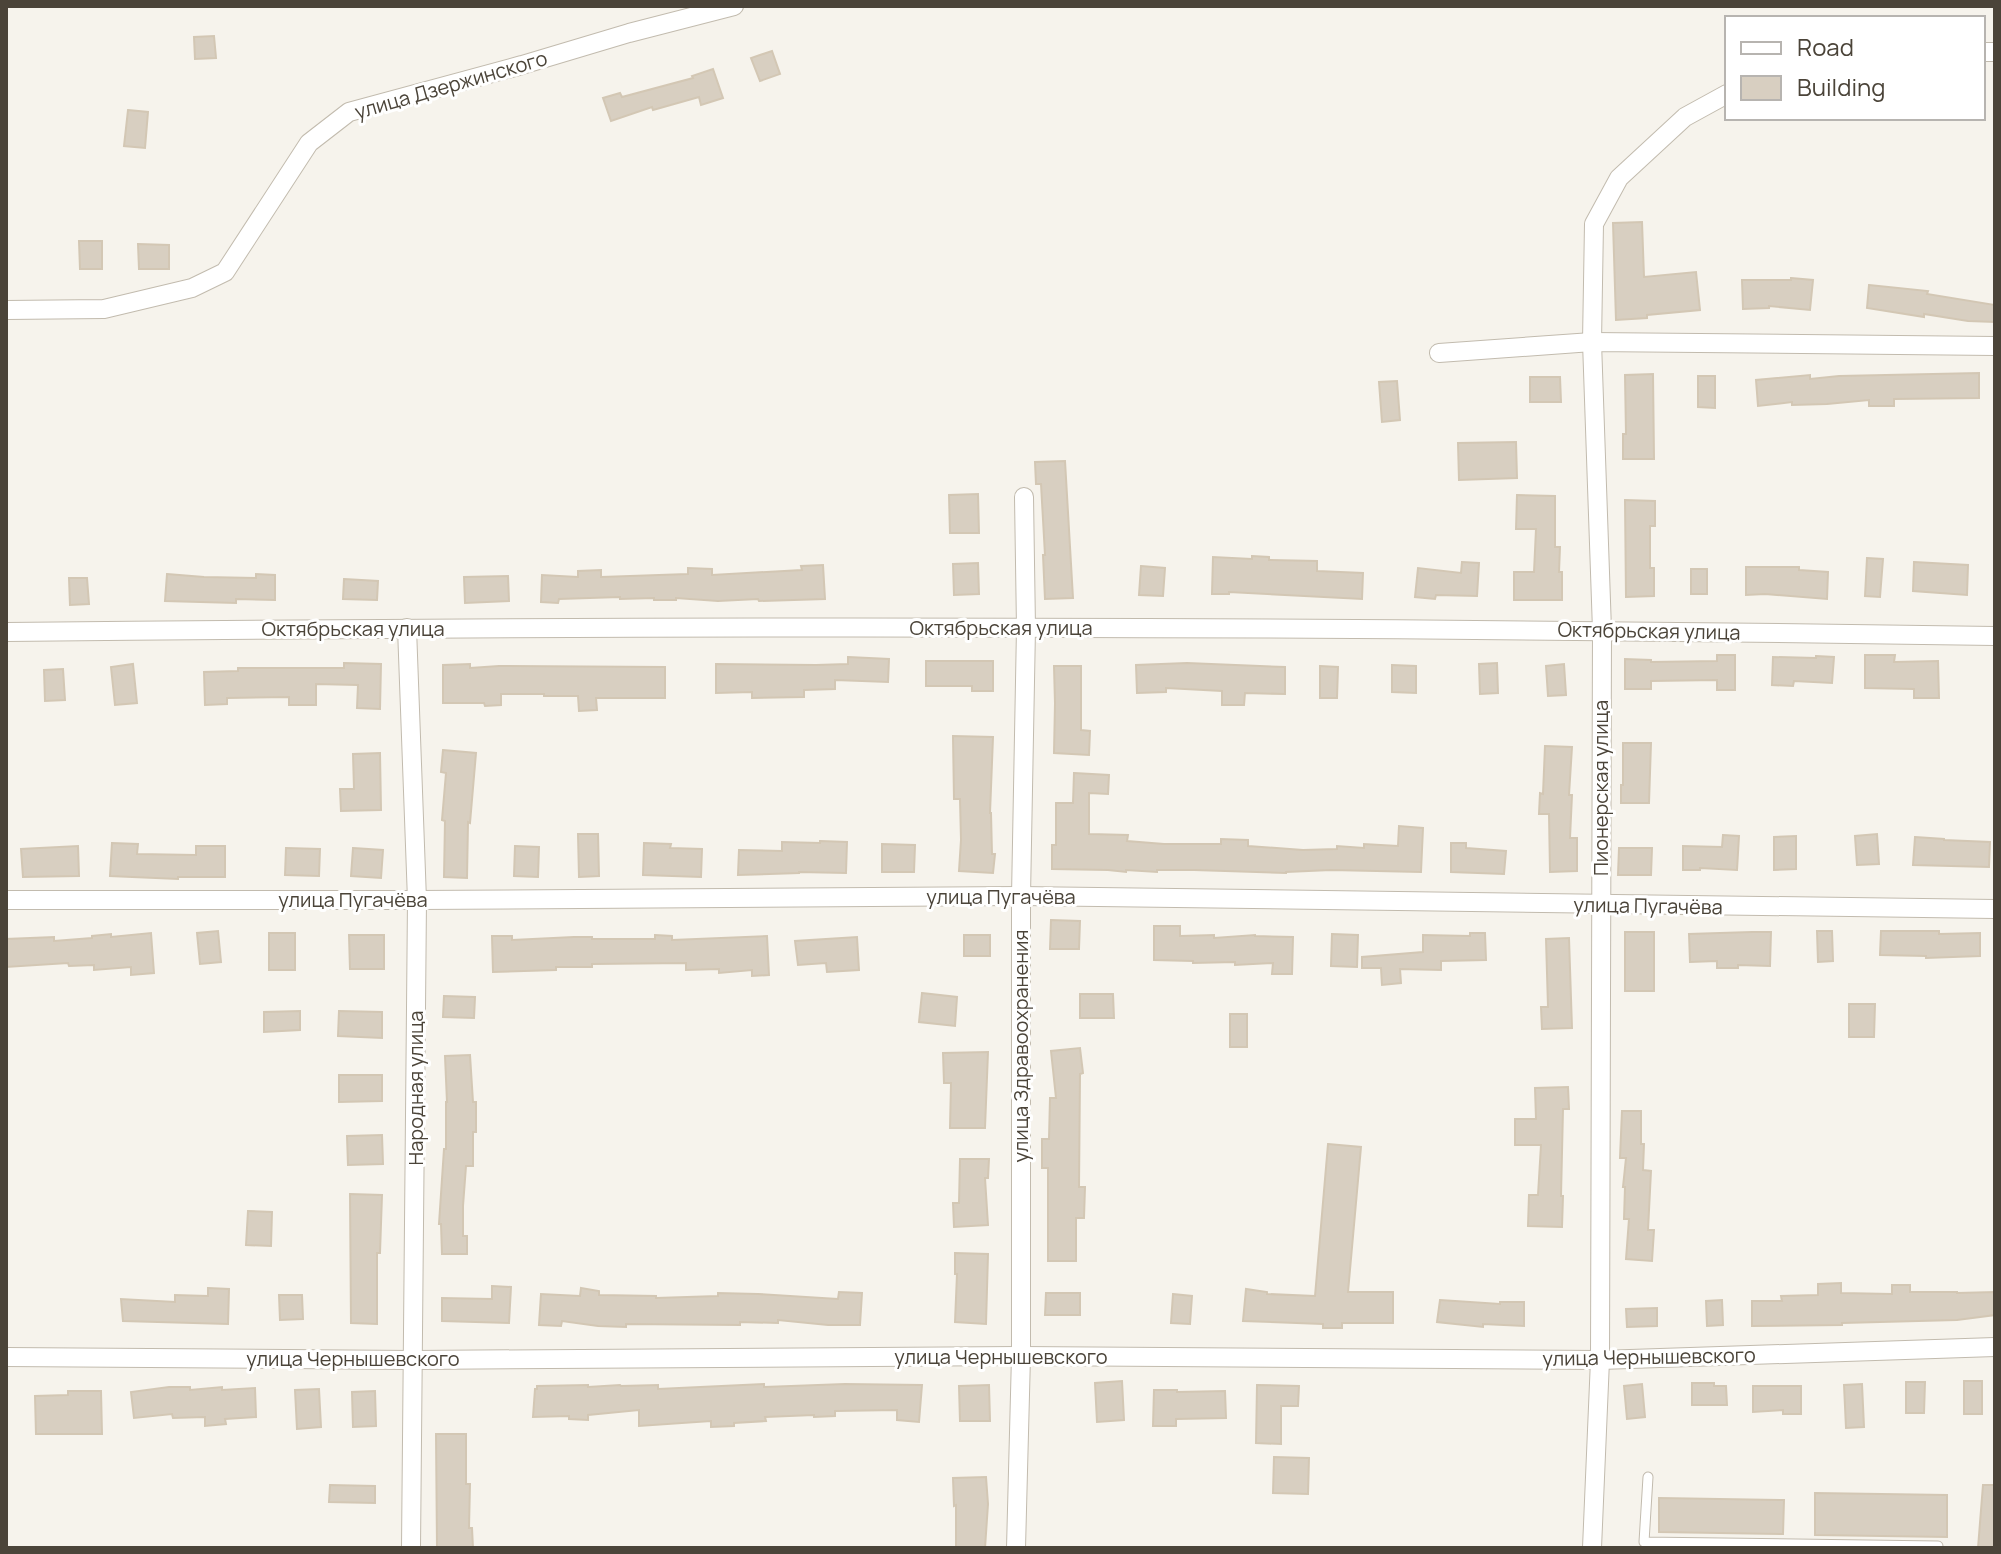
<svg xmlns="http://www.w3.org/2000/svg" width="2001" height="1554" viewBox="0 0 2001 1554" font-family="Manrope,sans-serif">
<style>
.building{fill:#d8cfc1;stroke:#d3c7b4;stroke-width:2}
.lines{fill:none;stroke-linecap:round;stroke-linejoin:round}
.lane-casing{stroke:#c2bbae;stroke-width:11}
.street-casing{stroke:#c2bbae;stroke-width:20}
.lane{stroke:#fff;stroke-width:9}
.street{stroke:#fff;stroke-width:18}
.labels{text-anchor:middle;stroke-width:6;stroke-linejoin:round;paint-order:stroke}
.street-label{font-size:20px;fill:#4b4439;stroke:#fff}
</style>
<rect width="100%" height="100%" fill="#f6f3ec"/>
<g class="building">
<path d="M214,36L216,58L195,59L194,37Z"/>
<path d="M772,51L780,74L760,81L751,58Z"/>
<path d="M713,69L723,98L701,105L699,97L653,110L652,107L611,121L603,98L620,93L622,97L693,78L692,76Z"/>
<path d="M128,110L148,112L145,148L124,146Z"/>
<path d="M1642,222L1644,277L1696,272L1700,310L1647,315V318L1616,320L1613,223Z"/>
<path d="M79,241H102V269H80Z"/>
<path d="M138,244L169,245V269H139Z"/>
<path d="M1791,278L1813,280L1810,310L1769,306V308L1743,309L1742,280H1791Z"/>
<path d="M1869,285L1928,291L1927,294L1995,305V322L1968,321L1924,314V317L1867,308Z"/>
<path d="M1979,373V398L1894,399V406H1869V400L1827,404L1792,405V402L1758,406L1756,380L1810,375V379L1839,376Z"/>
<path d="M1653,374L1654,459H1623V434H1626L1625,375Z"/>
<path d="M1698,376H1715V408L1698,407Z"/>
<path d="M1530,377H1560L1561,402H1530Z"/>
<path d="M1397,381L1400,420L1382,422L1379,382Z"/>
<path d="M1516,442L1517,478L1459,480L1458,443Z"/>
<path d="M1065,461L1073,598L1045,599L1043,555H1045L1041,484H1036L1035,462Z"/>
<path d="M978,494L979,533H950L949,495Z"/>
<path d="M1517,495L1555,496V547H1560L1559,572H1562V600H1514V572H1534L1536,529H1516Z"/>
<path d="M1625,500L1655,501V526H1650V568H1654V596L1626,597Z"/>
<path d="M1252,556L1269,557V560L1317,561V571L1363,573L1362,599L1229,592V594H1212L1213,557L1252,559Z"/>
<path d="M1867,558L1883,559L1880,597L1865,596Z"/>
<path d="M1462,562L1479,563L1477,596L1436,595L1435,599L1415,597L1418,568L1461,573Z"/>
<path d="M1914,562L1968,565L1967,595L1913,591Z"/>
<path d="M978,563L979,594L954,595L953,564Z"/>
<path d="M823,565L825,599L759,601L758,599L718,601L676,598V600H654V598L620,599V597L559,599L558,603L541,602L542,575L578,577V571L601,570V577L688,574V568L712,569V575L802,570L801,566Z"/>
<path d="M1141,566L1165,568L1163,596L1139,595Z"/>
<path d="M1746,567H1799V570L1828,572L1827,599L1765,594L1746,595Z"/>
<rect x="1691" y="569" width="16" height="25"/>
<path d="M167,574L204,577L256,578V574L275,575V600L236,599V603L165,601Z"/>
<path d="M508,576L509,601L465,603L464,577Z"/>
<path d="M69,578H87L89,604L70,605Z"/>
<path d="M344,579L378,581L377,600L343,599Z"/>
<path d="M1717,655H1735V690H1717V680L1651,681V689H1625V659L1651,660V662L1717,661Z"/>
<path d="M1865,655H1895L1894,662L1938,661L1939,698H1914V689L1865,688Z"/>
<path d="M1816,656L1834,657L1832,683L1794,681L1793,686L1772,685L1773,657L1816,658Z"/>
<path d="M848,657L889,659L888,682L835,680V689L804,690V697L752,698V692L716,693V664L816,665L848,664Z"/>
<path d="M926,661H993V691H972V686H926Z"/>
<path d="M344,663L381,664L380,709L357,708L358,685L316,684V705H289V697L227,698V704L205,705L204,672L238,671V668H344Z"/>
<path d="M1187,663L1285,667V694L1245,693L1244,705H1222V691L1166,688V692L1137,693L1136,665Z"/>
<path d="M1497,663L1498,693L1480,694L1479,664Z"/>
<path d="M133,664L137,703L115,705L111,667Z"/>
<path d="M470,664V668L499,666L665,667V698H596L597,710L579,711L578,696H544V694H501V705L485,706L484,703H443V665Z"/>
<path d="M1564,664L1566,695L1548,696L1546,666Z"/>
<path d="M1392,665L1416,666V693L1392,692Z"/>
<path d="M1054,666H1081V730L1090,731L1089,755L1054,753L1055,703Z"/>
<path d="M1320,666L1338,667L1337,698H1320Z"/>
<path d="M63,669L65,700L45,701L44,670Z"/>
<path d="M953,736L993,737L990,813H991L992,854H995L993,873L959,871L961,840L960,799H954Z"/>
<path d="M1623,743H1651L1649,803H1621V785H1623Z"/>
<path d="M1545,746L1572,747L1569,795H1572L1570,838H1577V871L1550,872L1549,814H1539L1540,793L1543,794Z"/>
<path d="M443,750L476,753L470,823L468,822L467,878L444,877L445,821L442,820L446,773L441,772Z"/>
<path d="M380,753L381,810L341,811L340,789H354L353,754Z"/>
<path d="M1074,773L1109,775L1108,794L1089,793V834L1128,835L1127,841L1164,844H1221V839L1248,840V846L1303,850L1337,849V846L1364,848V844L1398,846L1399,826L1423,828L1421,872L1331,870L1286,872V873L1194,870H1157V872L1126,870V872L1108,870L1052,869V845H1056V803H1073Z"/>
<path d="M578,834H598L599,876L579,877Z"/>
<path d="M1877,834L1879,864L1857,865L1855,836Z"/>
<path d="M1723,835L1739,836L1737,870L1700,868V870H1683V846L1722,847Z"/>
<path d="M1796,836V869L1774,870V837Z"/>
<path d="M1915,837L1944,839V840L1990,842L1989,867L1913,865Z"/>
<path d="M820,841L847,842L846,873L799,872V873L738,875L739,850L782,851V842L820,843Z"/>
<path d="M112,843L138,844L137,854L196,855V846H225V877H178V879L110,876Z"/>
<path d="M644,843L671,844L670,848L702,849L701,877L643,875Z"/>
<path d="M1451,843H1466V848L1506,851L1504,874L1451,872Z"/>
<path d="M882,844L915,845L914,872H882Z"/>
<path d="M78,846L79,876L23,877L21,849Z"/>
<path d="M515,846L539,847L538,877L514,876Z"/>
<path d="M286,848L320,849L319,876L285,875Z"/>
<path d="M353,848L383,850L381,878L351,876Z"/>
<path d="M1619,848H1652L1651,875H1618Z"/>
<path d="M1051,920L1080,921L1079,949H1050Z"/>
<path d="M1154,926H1180V936L1214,935V938L1255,935V936L1293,937L1292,974H1272L1273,963L1235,965V962L1193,963V961L1154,960Z"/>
<path d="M218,931L221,962L200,964L197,933Z"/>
<path d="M1817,931H1832L1833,961L1818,962Z"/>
<path d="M1881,931H1939V934L1980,933V956L1926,958V956L1880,955Z"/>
<rect x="1625" y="932" width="29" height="59"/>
<path d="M1752,932H1771L1770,966L1738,965V968H1717V961L1690,962L1689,934Z"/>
<path d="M151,933L154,973L131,975V967L94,970V965L69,966L68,963L6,967V939L54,937V941L92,938V936L111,934V937Z"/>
<rect x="269" y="933" width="26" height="37"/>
<path d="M1470,933H1485L1486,960L1441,961V970L1400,969L1401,983L1382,985L1381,968H1362V957L1423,952V935L1470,936Z"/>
<path d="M1332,934L1358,935L1357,967L1331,966Z"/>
<path d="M349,935H384V969H350Z"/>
<path d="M655,935L672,936V940L767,936L769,975L752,976V970L719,973V969L686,970V963L592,964V967H556V970L493,972L492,936H512V940L574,937H592V939H655Z"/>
<rect x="964" y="935" width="26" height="21"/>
<path d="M857,937L859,970L827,972L826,963L798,965L795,941Z"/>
<path d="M1569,938L1572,1028L1542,1029L1541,1007H1548L1546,939Z"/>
<path d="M922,993L957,997L955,1026L919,1022Z"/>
<path d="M1080,994H1113L1114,1018H1080Z"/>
<path d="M444,996L475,997L474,1018L443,1017Z"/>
<path d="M1849,1004H1875L1874,1037H1849Z"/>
<path d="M300,1011V1030L264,1032V1012Z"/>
<path d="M339,1011L382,1012V1038L338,1036Z"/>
<rect x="1230" y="1014" width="17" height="33"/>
<path d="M1080,1048L1083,1073L1080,1074L1079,1187H1085L1084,1218H1076V1261H1048V1168H1042V1139H1049L1050,1098H1056L1051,1051Z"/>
<path d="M988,1052L985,1128H950L951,1083H944L943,1053Z"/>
<path d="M470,1055L473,1102H476V1132H473V1166H466L463,1206V1236H467V1254H442L441,1224H439L444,1149H446V1102H447L445,1056Z"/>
<path d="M339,1075H382V1101L339,1102Z"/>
<path d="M1568,1087L1569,1109H1563L1561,1196H1563L1562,1227L1528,1226L1529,1195H1538L1541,1145H1515V1119H1536L1535,1088Z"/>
<path d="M1622,1111H1641V1144H1644L1643,1170L1651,1171L1648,1230H1654L1652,1261L1626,1259L1629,1219H1624L1625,1187H1623L1626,1158H1620Z"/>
<path d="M382,1135L383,1164L348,1165L347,1136Z"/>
<path d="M1328,1144L1361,1147L1348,1292H1393V1323H1342V1328H1323V1324L1243,1321L1246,1289L1267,1292V1294L1315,1296Z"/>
<path d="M960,1159H989L988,1178H985L988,1225L954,1227L953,1203H959Z"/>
<path d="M350,1194L382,1195L380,1253H377V1324L351,1323Z"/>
<path d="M248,1211L272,1212L271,1246L246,1245Z"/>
<path d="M955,1253L988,1254L986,1324L955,1322L957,1274H955Z"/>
<path d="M1841,1283V1293L1892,1294V1285H1910V1292H1957V1293L1995,1292V1315L1957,1320L1842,1323V1325L1752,1326V1301H1782L1781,1296L1818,1295V1284Z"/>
<path d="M492,1286L511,1287L509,1323L442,1321V1298L492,1299Z"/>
<path d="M208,1288L229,1289L228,1324L123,1321L121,1299L175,1302V1295L208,1296Z"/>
<path d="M581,1288L599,1291V1295L656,1296V1298L718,1296V1293L758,1294L838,1299L839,1292L862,1293L860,1325H828L778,1320V1323L740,1322V1325L626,1324V1327L598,1326L562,1321L561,1326L539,1325L541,1294L580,1296Z"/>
<path d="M1046,1293H1080V1315H1045Z"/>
<path d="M1173,1294L1192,1296L1190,1324L1171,1323Z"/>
<path d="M279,1295H302L303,1319L280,1320Z"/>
<path d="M1440,1300L1500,1304V1302H1524V1326L1483,1324V1327L1437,1322Z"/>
<path d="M1722,1300L1723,1325L1707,1326L1706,1301Z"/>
<path d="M1657,1308V1326L1627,1327L1626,1309Z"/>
<path d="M1122,1381L1124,1420L1097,1422L1095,1383Z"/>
<rect x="1964" y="1381" width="18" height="33"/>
<path d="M1906,1382H1925L1924,1413H1906Z"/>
<path d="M1692,1383H1714V1386H1726L1727,1405H1692Z"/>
<path d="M764,1384V1387L845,1384L922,1385L919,1422L897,1420V1410L835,1411V1416L814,1417V1415L765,1417L766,1421L734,1423V1426L711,1427V1421L639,1426V1410L588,1415V1420L569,1419V1416L533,1417L535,1389H537V1386L588,1385V1387L620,1385L621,1386L658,1385V1389Z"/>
<path d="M1642,1384L1645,1417L1627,1419L1624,1386Z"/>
<path d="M1862,1384L1864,1427L1846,1428L1844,1385Z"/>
<path d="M989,1385L990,1421H960L959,1386Z"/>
<path d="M1257,1385L1299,1386L1298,1406H1281V1444L1256,1443Z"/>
<path d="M1753,1386H1801V1414H1783V1410L1753,1412Z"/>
<path d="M169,1387H190V1390L222,1387V1390L255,1388L256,1417L225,1419L226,1424L205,1426V1417L173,1418L172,1414L134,1418L131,1392Z"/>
<path d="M319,1389L321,1427L297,1429L295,1390Z"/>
<path d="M1154,1390H1177V1392L1225,1391L1226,1418L1176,1419V1426H1153Z"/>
<path d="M68,1391H101L102,1434H36L35,1396L68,1395Z"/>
<path d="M375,1391L376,1426L353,1427L352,1392Z"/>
<path d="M436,1434H466V1484H470L469,1528H472L473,1548H437Z"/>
<path d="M1274,1457L1309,1458L1308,1494L1273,1493Z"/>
<path d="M986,1477L988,1504L985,1548H956V1505L954,1506L953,1478Z"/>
<path d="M330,1485L375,1486V1503L329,1502Z"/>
<path d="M1983,1485H1995V1548H1978Z"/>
<path d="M1815,1493L1947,1495V1537L1815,1535Z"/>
<path d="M1659,1498L1784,1500L1783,1534L1659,1532Z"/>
</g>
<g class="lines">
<g class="lane-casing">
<path id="lane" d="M1648,1477L1644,1542L1938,1546"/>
</g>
<g class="street-casing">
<g id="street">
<path d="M1983,52H1995"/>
<path d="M6,310L104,309L192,288L225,272L309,143L349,112L522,65L629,33L734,6"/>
<path d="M1439,353L1592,342L1995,346"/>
<path d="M407,628L417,900L411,1548"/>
<path d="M6,632C669,625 1332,626 1995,636"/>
<path d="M6,900H417L1021,896L1995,909"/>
<path d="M6,1357L413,1360L1021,1356L1600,1360L1995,1347"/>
<path d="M1016,1548L1021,1356V896L1026,628L1024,497"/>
<path d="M1592,1548L1600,1360L1602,630L1592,342L1594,224L1619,178L1685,117L1727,94"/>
</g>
</g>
<use href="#lane" class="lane"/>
<use href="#street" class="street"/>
</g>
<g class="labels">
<g class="street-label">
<text transform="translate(451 85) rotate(-16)" y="7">улица Дзержинского</text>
<text x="1001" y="635">Октябрьская улица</text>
<text x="353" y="636">Октябрьская улица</text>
<text transform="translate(1649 631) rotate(1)" y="7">Октябрьская улица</text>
<text transform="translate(1601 788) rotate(-90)" y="7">Пионерская улица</text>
<text x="1001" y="904">улица Пугачёва</text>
<text x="353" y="907">улица Пугачёва</text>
<text transform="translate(1648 906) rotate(1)" y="7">улица Пугачёва</text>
<text transform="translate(1021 1046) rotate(-90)" y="7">улица Здравоохранения</text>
<text transform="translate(416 1088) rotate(-90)" y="7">Народная улица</text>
<text x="1001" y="1364">улица Чернышевского</text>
<text transform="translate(1649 1357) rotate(-1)" y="7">улица Чернышевского</text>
<text x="353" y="1366">улица Чернышевского</text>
</g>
</g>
<rect width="2001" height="1554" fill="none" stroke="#4b4439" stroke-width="16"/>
<rect x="1725" y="16" width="260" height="104" fill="#ffffff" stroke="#b7b4b0" stroke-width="2"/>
<rect x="1741" y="42" width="40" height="12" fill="#ffffff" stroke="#b7b4b0" stroke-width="2"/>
<text x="1797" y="56" font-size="24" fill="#4b4439">Road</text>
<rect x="1741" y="76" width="40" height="24" fill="#d8cfc1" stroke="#b7b4b0" stroke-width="2"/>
<text x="1797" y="96" font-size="24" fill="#4b4439">Building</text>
</svg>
